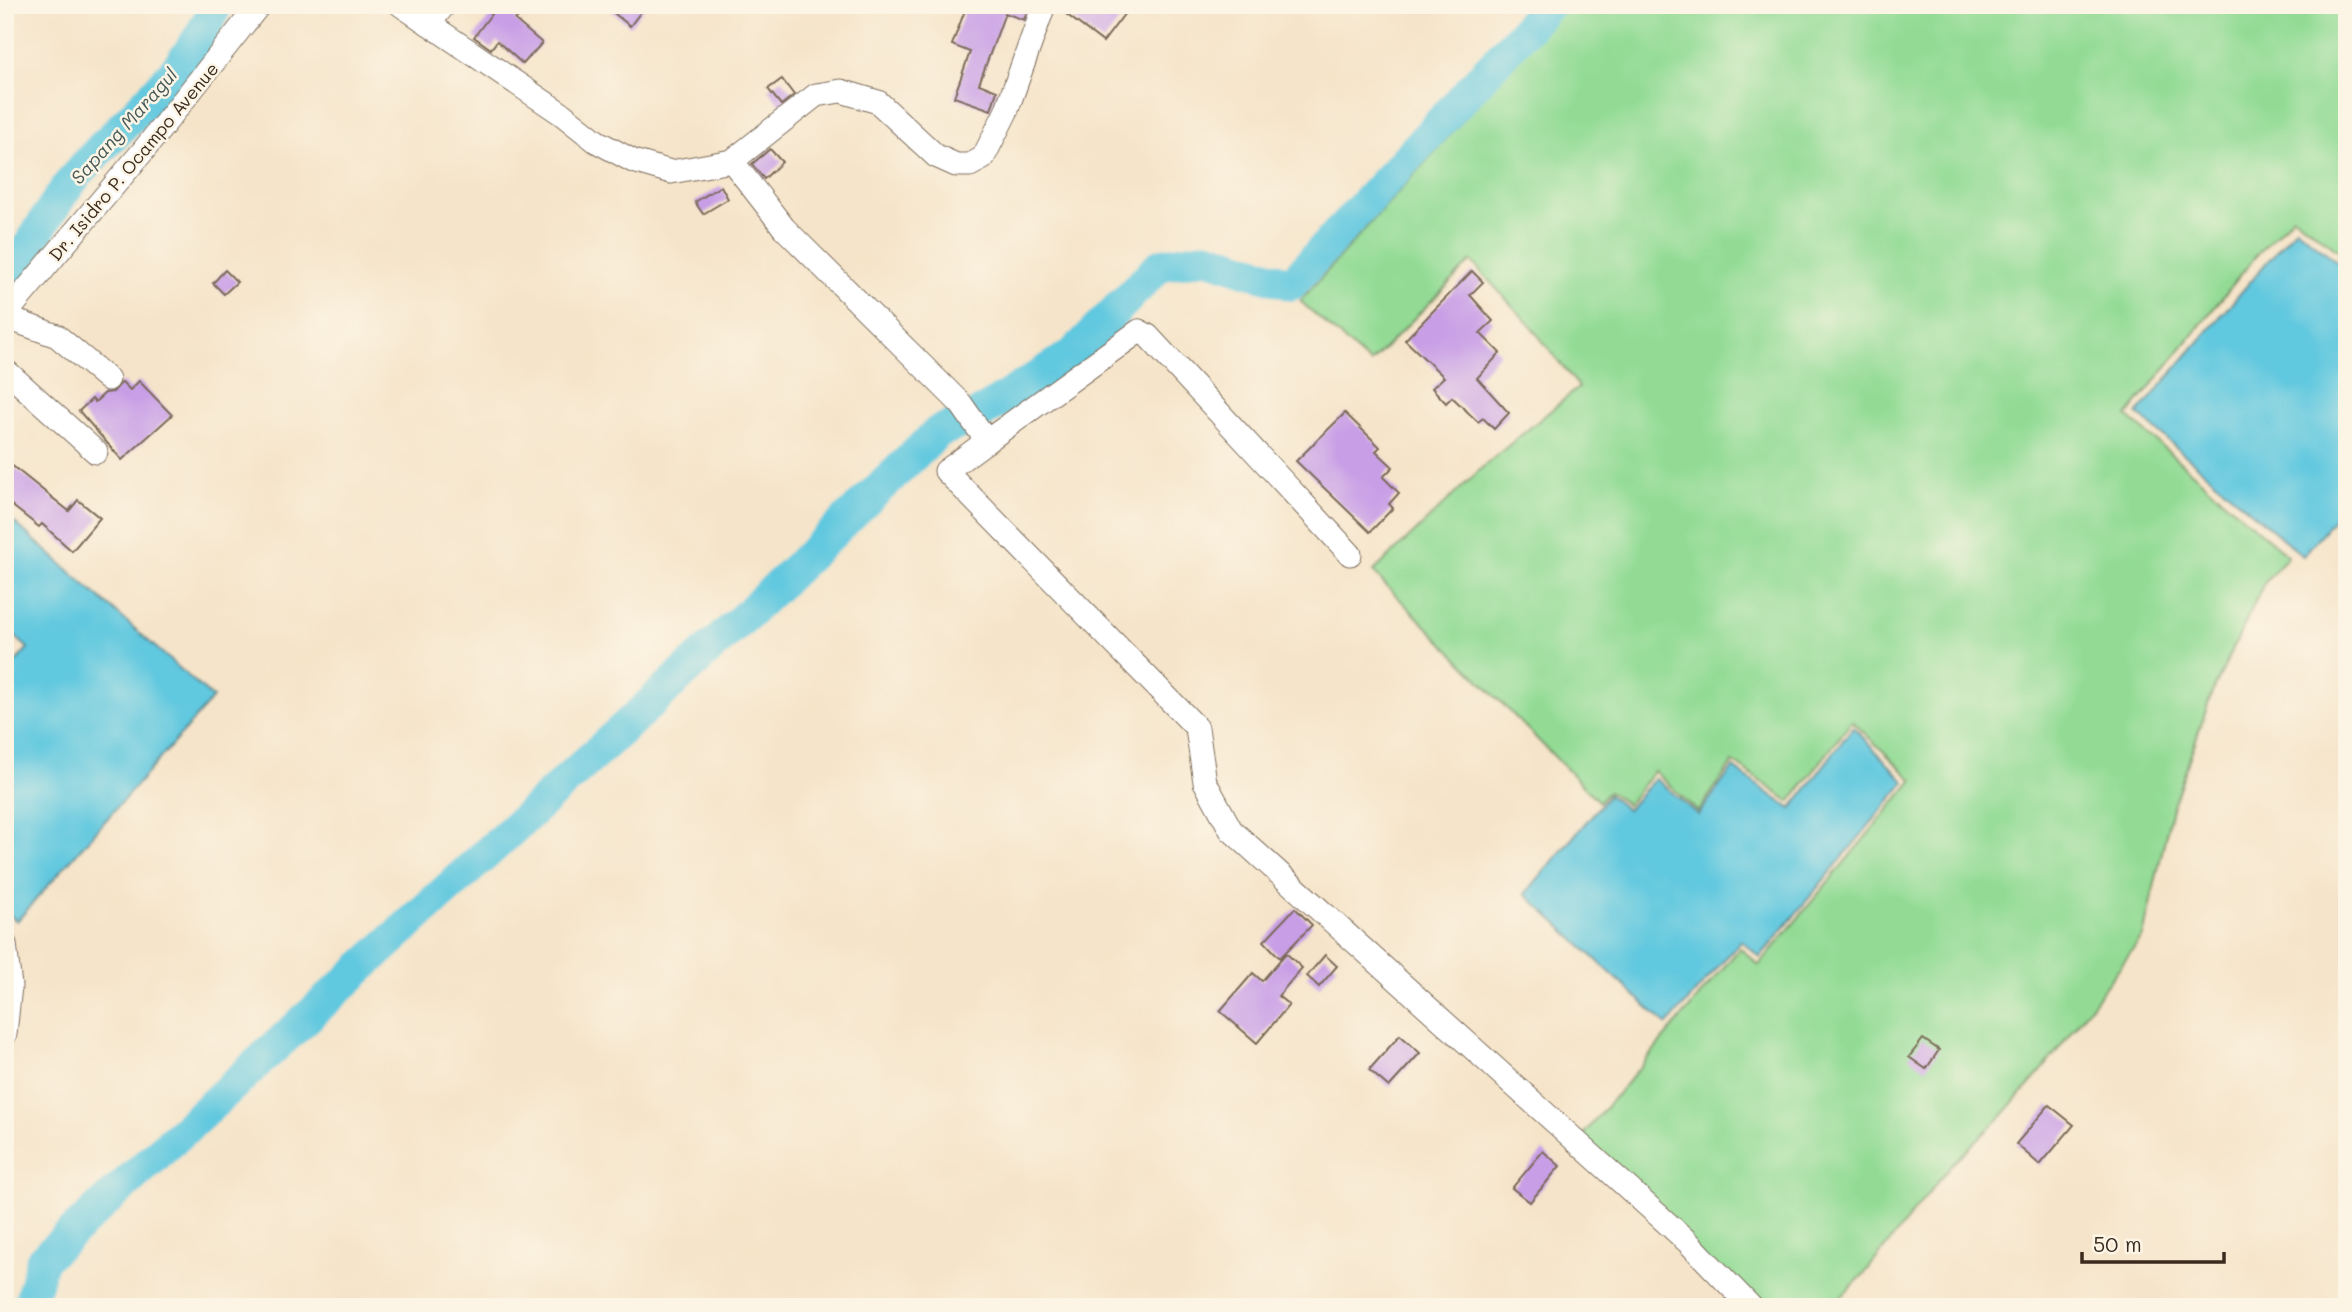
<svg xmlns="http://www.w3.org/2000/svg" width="2352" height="1312" viewBox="0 0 2352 1312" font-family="Mali,sans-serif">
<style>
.green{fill:#93db95;stroke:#67825a;stroke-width:2}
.water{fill:#61c8df;stroke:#4e797e;stroke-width:2}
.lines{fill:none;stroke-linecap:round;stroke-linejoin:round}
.river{stroke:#61c8df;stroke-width:33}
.building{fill:#c89ee6}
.minor-casing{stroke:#7c6b5a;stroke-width:25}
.minor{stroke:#fff;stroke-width:23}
.labels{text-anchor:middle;stroke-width:5;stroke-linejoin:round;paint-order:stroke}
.street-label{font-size:18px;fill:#3b2a1e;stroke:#fcf5e5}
.water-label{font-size:19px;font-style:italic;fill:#465958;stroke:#fcf5e5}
</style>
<rect width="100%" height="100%" fill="#fcf5e5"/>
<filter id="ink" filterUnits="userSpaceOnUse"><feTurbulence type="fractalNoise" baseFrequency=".0143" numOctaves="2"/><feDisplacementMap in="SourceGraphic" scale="14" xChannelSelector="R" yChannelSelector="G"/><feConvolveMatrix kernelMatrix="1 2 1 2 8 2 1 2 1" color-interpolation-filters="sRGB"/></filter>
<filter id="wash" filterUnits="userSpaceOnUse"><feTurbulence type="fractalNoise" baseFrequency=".00686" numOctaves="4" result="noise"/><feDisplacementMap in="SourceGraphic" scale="28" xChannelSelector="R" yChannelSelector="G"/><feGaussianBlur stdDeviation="1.57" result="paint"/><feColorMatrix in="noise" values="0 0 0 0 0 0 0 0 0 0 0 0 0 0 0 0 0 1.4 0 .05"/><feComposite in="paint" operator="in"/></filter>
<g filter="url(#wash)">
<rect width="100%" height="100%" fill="#f5e4c9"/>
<path class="green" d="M1567,5H2347V257L2293,216L2255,257L2127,416L2288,556L2263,585L2212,693L2171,812L2143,936L2044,1068L2002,1116L1950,1166L1865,1273L1831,1307H1747L1582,1136L1740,948L1759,965L1913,780L1852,721L1790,802L1733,762L1698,812L1654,771L1627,805L1609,791L1599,802L1373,572L1484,466L1579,387L1529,324L1471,261L1370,363L1300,301Z"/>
<g class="water">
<path d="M2296,228L2347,270V503L2303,556L2137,414Z"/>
<path d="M5,514L213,698L17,921L5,911V674L28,648L5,628Z"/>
<path d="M1853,727L1905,782L1760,957L1741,941L1667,1025L1525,894L1609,795L1627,810L1655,778L1698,815L1733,768L1791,809Z"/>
</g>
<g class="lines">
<g class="river">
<path d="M5,280C31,249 48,210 74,178C122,120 186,76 216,5"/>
<path d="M33,1307L30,1304L42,1260L749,613L938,432L978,415L1073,354L1160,265L1207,257L1291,284L1548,5"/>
</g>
</g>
<g id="blocks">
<g class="building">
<path d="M498,5H529L515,20L542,43L523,64L497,41L491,49L474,37Z"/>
<path d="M604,5H646L630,26Z"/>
<path d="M967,5H1029L1024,20L1005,13L979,84L997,91L991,110L954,97L970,52L952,45Z"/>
<path d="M1073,5H1131L1103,42L1066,14Z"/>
<path d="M782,79L794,95L781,105L768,89Z"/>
<path d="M770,149L782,162L764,179L752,164Z"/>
<path d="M721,186L728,199L703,214L695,202Z"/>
<path d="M225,270L237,282L224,294L213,283Z"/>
<path d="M1472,271L1483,282L1470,295L1493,321L1480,333L1500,353L1477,378L1509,413L1494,429L1483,418L1478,422L1452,397L1446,403L1432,388L1444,377L1405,340Z"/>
<path d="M139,381L172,415L122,460L79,411L92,399L95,402L105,393L113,392L122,382L130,390Z"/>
<path d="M1345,413L1380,447L1376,451L1393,467L1383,477L1399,493L1389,504L1393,508L1370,532L1296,461Z"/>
<path d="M5,460L69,511L78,500L100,518L72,551L42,524L39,527L5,500Z"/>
<path d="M1295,908L1312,925L1280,958L1264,941Z"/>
<path d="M1286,953L1302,968L1278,996L1289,1005L1257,1043L1220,1011L1253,973L1262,981Z"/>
<path d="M1325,955L1337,966L1319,987L1307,976Z"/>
<path d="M1400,1035L1420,1053L1389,1087L1369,1070Z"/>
<path d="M1923,1039L1939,1050L1926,1069L1909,1057Z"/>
<path d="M2049,1105L2074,1125L2040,1165L2016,1144Z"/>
<path d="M1543,1151L1560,1166L1530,1202L1512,1188Z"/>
</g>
</g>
</g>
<g filter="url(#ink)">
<use href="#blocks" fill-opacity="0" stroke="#7c6b5a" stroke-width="2"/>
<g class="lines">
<g class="minor-casing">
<g id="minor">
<path d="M401,5L562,114L596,141L633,161L671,172L732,161L816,95L841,91L878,102L936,156L956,165H970L983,158L1006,112L1044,5"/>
<path d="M429,24L444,5"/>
<path d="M732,161L784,228L961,404L987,441L1139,331L1148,336L1350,554"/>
<path d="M5,315L143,151L259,5"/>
<path d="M5,317L57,336L108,379"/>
<path d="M5,370L96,452"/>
<path d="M987,441L946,471L1197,728L1205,782L1231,830L1689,1243L1751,1307"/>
<path d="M5,944L10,986L5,1034"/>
</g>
</g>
<use href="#minor" class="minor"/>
</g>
</g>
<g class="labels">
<g class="street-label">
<text transform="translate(134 162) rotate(-50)" y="6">Dr. Isidro P. Ocampo Avenue</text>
</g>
<g class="water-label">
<text transform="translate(124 126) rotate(-48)" y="7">Sapang Maragul</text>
</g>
</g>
<rect width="2352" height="1312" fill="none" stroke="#fcf5e5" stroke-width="28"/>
<path d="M2082 1252v10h142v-10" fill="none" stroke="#3b2a1e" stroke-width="3.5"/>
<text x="2093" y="1252" font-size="21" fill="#3b2a1e" stroke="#fcf5e5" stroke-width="5" paint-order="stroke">50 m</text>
</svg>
